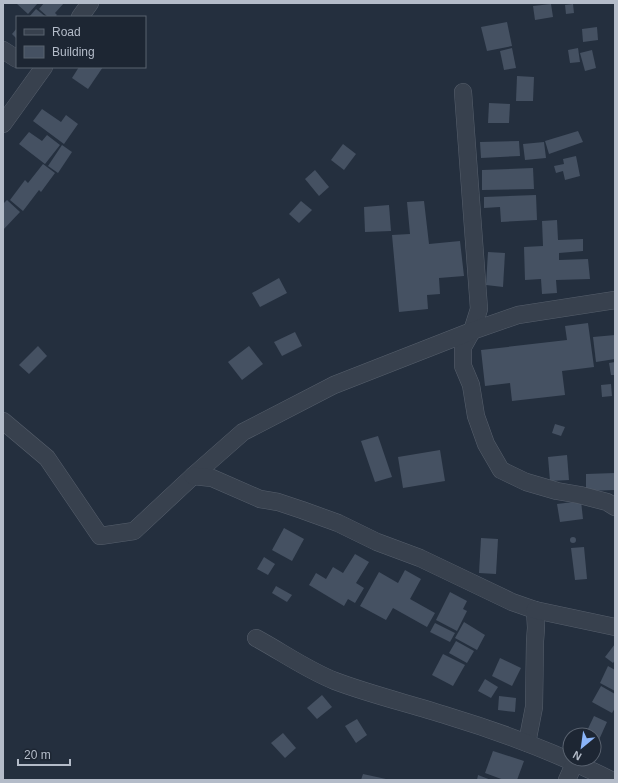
<svg xmlns="http://www.w3.org/2000/svg" width="618" height="783" viewBox="0 0 618 783" font-family="Arial,sans-serif">
<style>
.building{fill:#455162}
.lines{fill:none;stroke-linecap:round;stroke-linejoin:round}
.minor-casing{stroke:#565f6c;stroke-width:18}
.minor{stroke:#38414e;stroke-width:17}
</style>
<rect width="100%" height="100%" fill="#242f3e"/>
<g class="building">
<path d="M16,3H38L28,14Z"/>
<path d="M44,3H64L55,13L57,15L55,17H48L39,9Z"/>
<path d="M551,4L553,17L535,20L533,6Z"/>
<path d="M573,4L574,13L566,14L565,5Z"/>
<path d="M36,9L46,17H29Z"/>
<path d="M507,22L512,46L487,51L481,27Z"/>
<path d="M597,27L598,40L583,42L582,29Z"/>
<path d="M17,28V39L12,34Z"/>
<path d="M512,48L516,68L504,70L500,51Z"/>
<path d="M578,48L580,62L570,63L568,50Z"/>
<path d="M592,50L596,68L585,71L580,53Z"/>
<path d="M79,67H103L88,89L72,78Z"/>
<path d="M517,76L534,77L533,101H516Z"/>
<path d="M489,103L510,104L509,123H488Z"/>
<path d="M42,109L61,122L66,115L78,124L64,144L33,121Z"/>
<path d="M578,131L583,142L549,154L545,141Z"/>
<path d="M29,132L42,141L47,135L60,145L45,164L19,144Z"/>
<path d="M519,141L520,156L481,158L480,142Z"/>
<path d="M544,142L546,158L525,160L523,144Z"/>
<path d="M343,144L356,154L344,170L331,160Z"/>
<path d="M62,145L72,152L58,173L48,166Z"/>
<path d="M576,156L580,176L565,180L563,171L556,173L554,166L564,164L563,159Z"/>
<path d="M43,164L55,173L41,192L39,190L23,211L10,200L25,180L28,183Z"/>
<path d="M533,168L534,189L482,190V170Z"/>
<path d="M315,170L329,187L319,196L305,179Z"/>
<path d="M536,195L537,220L501,222L500,207L484,208V197Z"/>
<path d="M7,200L20,212L3,230V204Z"/>
<path d="M301,201L312,210L299,223L289,214Z"/>
<path d="M424,201L429,244L460,241L464,276L439,278L440,294L427,295L428,309L399,312L392,235L410,234L407,202Z"/>
<path d="M389,205L391,231L365,232L364,207Z"/>
<path d="M557,220L558,240L583,239V251L559,253V260L588,259L590,279L556,280L557,293L542,294L541,279L525,280L524,247L543,246L542,221Z"/>
<path d="M488,252L505,253L503,287L486,285Z"/>
<path d="M279,278L287,293L260,307L252,293Z"/>
<path d="M588,323L594,367L562,371L565,395L512,401L510,383L485,386L481,350L567,340L565,326Z"/>
<path d="M295,332L302,346L282,356L274,342Z"/>
<path d="M615,335V359L596,362L593,337Z"/>
<path d="M38,346L47,356L29,374L19,365Z"/>
<path d="M249,346L263,364L242,380L228,362Z"/>
<path d="M615,362V375H611L609,363Z"/>
<path d="M611,384L612,396L602,397L601,385Z"/>
<path d="M555,424L565,427L561,436L552,433Z"/>
<path d="M378,436L392,477L375,482L361,441Z"/>
<path d="M440,450L445,481L403,488L398,457Z"/>
<path d="M567,455L569,480L550,481L548,457Z"/>
<path d="M615,473V490L586,491V474Z"/>
<path d="M581,501L583,519L560,522L557,504Z"/>
<path d="M284,528L304,539L292,561L272,550Z"/>
<circle cx="573" cy="540" r="3"/>
<path d="M481,538L498,539L496,574L479,573Z"/>
<path d="M584,547L587,579L575,580L571,548Z"/>
<path d="M355,554L369,562L356,583L364,588L355,603L348,599L344,606L309,585L316,573L326,579L333,567L343,573Z"/>
<path d="M264,557L275,564L268,575L257,569Z"/>
<path d="M405,570L421,579L410,599L435,613L427,627L393,608L386,620L360,606L379,572L398,583Z"/>
<path d="M276,586L292,595L287,602L272,593Z"/>
<path d="M450,592L467,601L463,609L467,611L457,631L436,620Z"/>
<path d="M464,622L485,635L477,650L455,638Z"/>
<path d="M435,623L455,633L450,642L430,632Z"/>
<path d="M456,641L474,651L467,663L449,653Z"/>
<path d="M615,644V660L613,663L605,657Z"/>
<path d="M443,654L465,665L453,686L432,675Z"/>
<path d="M500,658L521,668L512,686L492,676Z"/>
<path d="M608,666L615,670V691L600,683Z"/>
<path d="M485,679L498,687L491,698L478,691Z"/>
<path d="M601,686L615,694V708L612,713L592,702Z"/>
<path d="M322,695L332,707L317,719L307,708Z"/>
<path d="M499,696L516,698L515,712L498,710Z"/>
<path d="M594,716L607,722L598,742L594,741V735H585Z"/>
<path d="M357,719L367,735L356,743L345,726Z"/>
<path d="M283,733L296,748L285,758L271,743Z"/>
<path d="M493,751L524,761L517,780H504L485,773Z"/>
<path d="M363,774L386,779V780H361Z"/>
<path d="M478,775L491,780H477Z"/>
</g>
<g class="lines">
<g class="minor-casing">
<g id="minor">
<path d="M80,17L90,3"/>
<path d="M3,50L17,59"/>
<path d="M463,92L479,309L472,331L463,347V366L471,385L476,416L486,444L501,470L526,482L557,491L580,495L607,502L615,507"/>
<path d="M3,124L44,67"/>
<path d="M3,421L47,458L100,536L134,531L193,476L243,432L334,385L472,331L518,315L615,300"/>
<path d="M193,476L212,478L260,499L278,502L302,510L338,523L377,542L420,558L512,602L535,610L536,628L535,641L534,707L527,743"/>
<path d="M535,610L615,627"/>
<path d="M256,638C282,652 307,670 335,681C372,695 411,704 448,716C504,733 559,754 611,780"/>
<path d="M567,780L575,762"/>
</g>
</g>
<use href="#minor" class="minor"/>
</g>
<rect width="618" height="783" fill="none" stroke="#b4bcc9" stroke-width="8"/>
<rect x="16" y="16" width="130" height="52" fill="#1d2633" stroke="#59626f"/>
<rect x="24" y="29" width="20" height="6" fill="#38414e" stroke="#59626f"/>
<text x="52" y="36" font-size="12" fill="#b4bcc9">Road</text>
<rect x="24" y="46" width="20" height="12" fill="#455162" stroke="#59626f"/>
<text x="52" y="56" font-size="12" fill="#b4bcc9">Building</text>
<g transform="translate(582 747) rotate(209)"><circle r="19" fill="#1d2633" stroke="#59626f"/>
<path d="M0-3L7 15L0 10L-7 15Z" fill="#8ab4f8"/>
<text y="-6" font-size="11" font-weight="bold" text-anchor="middle" fill="#b4bcc9">N</text>
</g>
<path d="M18 759v6h52v-6" fill="none" stroke="#b4bcc9" stroke-width="2"/>
<text x="24" y="759" font-size="12" fill="#b4bcc9" stroke="#1d2633" stroke-width="3" paint-order="stroke">20 m</text>
</svg>
